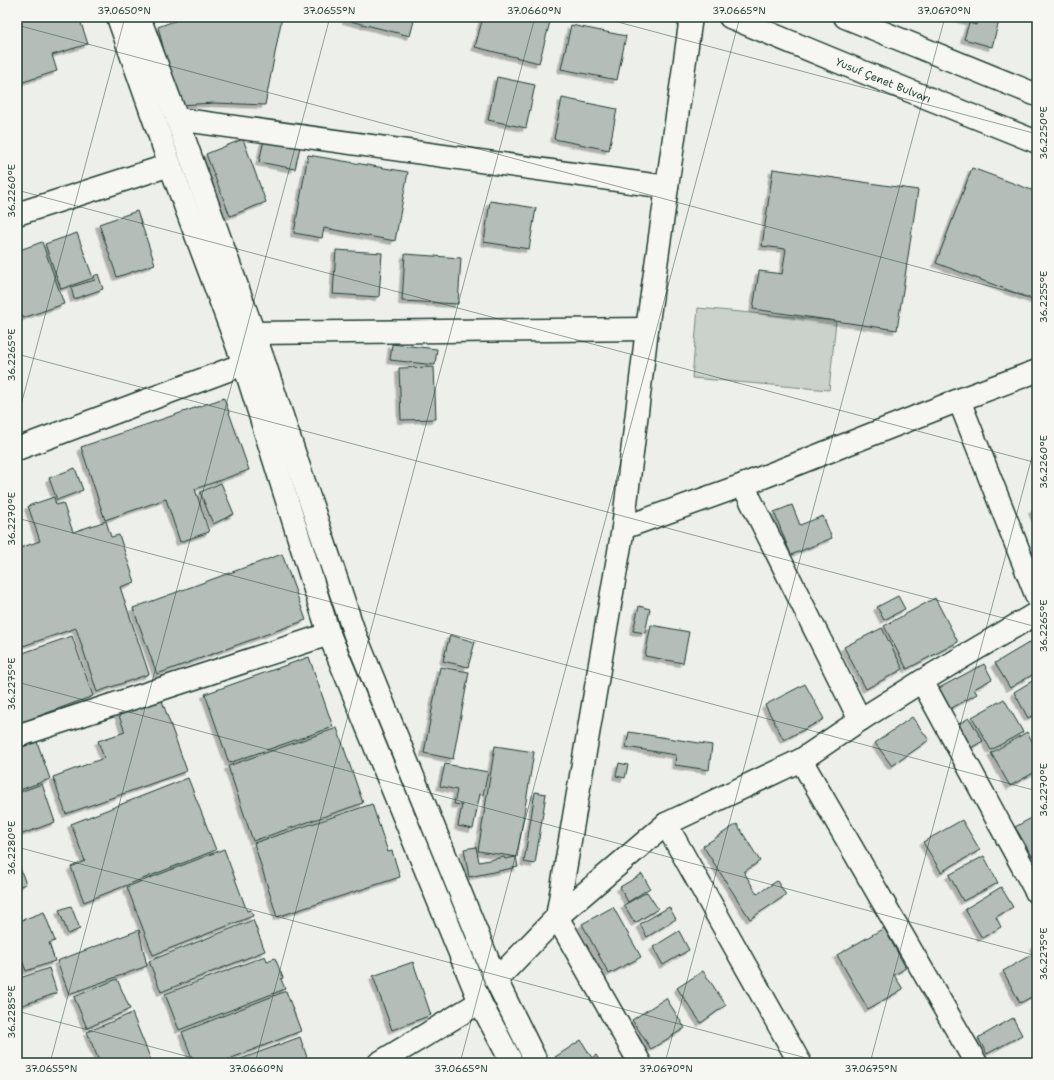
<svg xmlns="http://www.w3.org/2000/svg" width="1054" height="1080" viewBox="0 0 1054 1080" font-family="'Shantell Sans',sans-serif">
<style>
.green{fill:#cbd2cc;stroke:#758880}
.building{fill:#b4bdb8;stroke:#1f3d34;filter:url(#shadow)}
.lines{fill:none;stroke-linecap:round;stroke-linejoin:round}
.minor-casing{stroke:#1f3d34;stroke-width:25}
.trunk-casing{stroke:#1f3d34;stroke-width:25}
.minor{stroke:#f6f6f2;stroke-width:22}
.trunk{stroke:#f6f6f2;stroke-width:22}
.ticks{fill:none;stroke:#1f3d34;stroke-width:1;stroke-opacity:0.45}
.labels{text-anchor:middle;stroke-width:4;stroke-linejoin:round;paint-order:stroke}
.street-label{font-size:11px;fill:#1f3d34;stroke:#f6f6f2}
.neatline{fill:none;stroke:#1f3d34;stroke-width:1.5}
.ticks-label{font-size:10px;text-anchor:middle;fill:#1f3d34}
</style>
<defs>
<filter id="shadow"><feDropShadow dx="-3.5" dy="3.5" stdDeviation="0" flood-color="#0004"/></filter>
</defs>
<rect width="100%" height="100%" fill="#edefea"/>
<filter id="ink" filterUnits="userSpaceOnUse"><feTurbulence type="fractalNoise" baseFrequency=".025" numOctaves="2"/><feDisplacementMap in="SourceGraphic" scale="8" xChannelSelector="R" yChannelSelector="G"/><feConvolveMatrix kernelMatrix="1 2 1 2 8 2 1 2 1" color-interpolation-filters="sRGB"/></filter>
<g filter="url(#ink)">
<path class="green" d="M698,308L836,321L829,390L692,378Z"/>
<g class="building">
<path d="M17,17H79L88,44L52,55L57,71L17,84Z"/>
<path d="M185,17H282L265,105L215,103L178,105L158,27Z"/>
<path d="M346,17H415L410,36L346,20Z"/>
<path d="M483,17H546L551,18L539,63L475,47Z"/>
<path d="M955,17H976L974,23Z"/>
<path d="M979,17H1000L992,47L964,39L969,23L976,25Z"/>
<path d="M571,25L626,36L617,80L561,69Z"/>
<path d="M497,77L535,85L526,128L488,120Z"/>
<path d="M562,98L617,109L609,150L554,139Z"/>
<path d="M243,139L266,202L230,216L206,154Z"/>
<path d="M264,140L300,147L295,169L259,162Z"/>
<path d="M308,155L408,172L395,241L324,228L322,238L294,233Z"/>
<path d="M972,168L1037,192V301L936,263Z"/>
<path d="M773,169L918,190L897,330L753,309L759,271L782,274L786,249L762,246Z"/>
<path d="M490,201L536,208L529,249L484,242Z"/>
<path d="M137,211L155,264L117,277L99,224Z"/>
<path d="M77,233L93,278L61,289L45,244Z"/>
<path d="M42,242L64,304L23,318L17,301V251Z"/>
<path d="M336,250L382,253L379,297L333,294Z"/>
<path d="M405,254L461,258L458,304L402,301Z"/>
<path d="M98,274L103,289L74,299L71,287L95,280L94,276Z"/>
<path d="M392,344L437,349L435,365L390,360Z"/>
<path d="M434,367L436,419L401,420L399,368Z"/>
<path d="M224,398L249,470L195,489L209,532L180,542L166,499L105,520L81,447Z"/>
<path d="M75,468L83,490L57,500L49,478Z"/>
<path d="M221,483L234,514L213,524L200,492Z"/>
<path d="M54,497L56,505L63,503L73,532L106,521L111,537L119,535L135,582L120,587L149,674L97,692L76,628L17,648V549L40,541L28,506Z"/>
<path d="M792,505L800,525L823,516L832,538L791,555L774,512Z"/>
<path d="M1037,508V522L1032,510Z"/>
<path d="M282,554L306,620L157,674L133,608Z"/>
<path d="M898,596L905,609L884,620L877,607Z"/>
<path d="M935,598L958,642L907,669L884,626Z"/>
<path d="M639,606L650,609L645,633L633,631Z"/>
<path d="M651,625L689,632L683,663L645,656Z"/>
<path d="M882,628L903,669L866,689L844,647Z"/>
<path d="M450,635L475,642L468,667L443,661Z"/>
<path d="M72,636L93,696L17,724V655Z"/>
<path d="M1032,641L1037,650V672L1010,688L995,663Z"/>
<path d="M309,657L333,727L229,763L205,694Z"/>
<path d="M984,664L992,679L974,689L977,694L950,709L939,688Z"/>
<path d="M440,667L469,672L453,759L424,753Z"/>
<path d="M1037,678V713L1028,718L1014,692Z"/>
<path d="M805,684L824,719L784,740L765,705Z"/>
<path d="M161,698L187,771L66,814L53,777L104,758L98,741L125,732L118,713Z"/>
<path d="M1004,699L1023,732L991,750L972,717Z"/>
<path d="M912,717L929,740L892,766L875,743Z"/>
<path d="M969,718L983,741L969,749L955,726Z"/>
<path d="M337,728L363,803L253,841L228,766Z"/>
<path d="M629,732L712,745L709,770L675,765L676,755L626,747Z"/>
<path d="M1027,732L1037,750V771L1010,786L991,753Z"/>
<path d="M36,739L50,779L17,791V745Z"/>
<path d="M495,746L534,752L517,857L478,851Z"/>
<path d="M619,763L628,765L625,778L616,776Z"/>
<path d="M445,764L488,772L483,795L480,794L473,829L458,826L462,805L454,804L457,790L440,786Z"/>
<path d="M188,778L216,850L84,902L71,867L85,861L71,824Z"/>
<path d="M42,784L55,822L17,836V793Z"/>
<path d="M535,792L546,794L535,864L524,862Z"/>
<path d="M372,804L388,852L392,851L400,877L277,917L254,843Z"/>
<path d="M1037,815V853L1032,856L1015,827Z"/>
<path d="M962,820L980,850L941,872L923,842Z"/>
<path d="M737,824L760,861L744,872L757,894L777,881L786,895L750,919L703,846Z"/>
<path d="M476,847L479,862L504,857L505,859L516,857L518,867L469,877L464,849Z"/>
<path d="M224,849L247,911L251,910L253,916L153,955L127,887Z"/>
<path d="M984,856L998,883L963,901L949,875Z"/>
<path d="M17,860L26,884L17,887Z"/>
<path d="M642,874L650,888L628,902L620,887Z"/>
<path d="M1001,887L1013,907L996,917L1001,927L982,938L965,909Z"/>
<path d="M647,892L658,909L635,923L624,905Z"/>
<path d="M71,906L80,929L68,934L59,910Z"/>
<path d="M613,907L641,957L609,974L582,924Z"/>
<path d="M669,907L676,919L647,937L640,924Z"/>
<path d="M44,912L55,941L49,943L55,961L26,971L17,946V922Z"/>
<path d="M253,920L265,951L161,992L149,961Z"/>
<path d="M884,928L906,968L894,975L903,989L868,1009L837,955Z"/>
<path d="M139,930L147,966L69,994L57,961Z"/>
<path d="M679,931L689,950L663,965L653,947Z"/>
<path d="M1037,944V994L1020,1003L1003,971L1036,952L1033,946Z"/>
<path d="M265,956L267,961L275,958L283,978L281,979L285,989L179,1030L165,994Z"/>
<path d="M413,962L431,1015L392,1030L373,976Z"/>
<path d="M49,968L57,993L17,1007V979Z"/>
<path d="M703,971L726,1005L701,1023L677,988Z"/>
<path d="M117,979L130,1009L87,1028L74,997Z"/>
<path d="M286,991L301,1031L219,1063H194L182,1032Z"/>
<path d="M666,998L685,1028L651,1049L632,1020Z"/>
<path d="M132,1013L151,1060L144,1063H100L87,1032Z"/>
<path d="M1013,1018L1022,1035L987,1054L978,1038Z"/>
<path d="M300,1037L309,1063H230Z"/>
<path d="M581,1040L592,1058L596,1055L601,1063H559L555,1057Z"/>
</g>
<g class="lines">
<g class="minor-casing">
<g id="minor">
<path d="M118,17L170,165L244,364L329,634L480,1002L512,1063"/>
<path d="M139,17L177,119L263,359L354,632L496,980L537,1063"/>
<path d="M177,119L667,187"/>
<path d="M17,214L170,165"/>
<path d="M253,333L647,329"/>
<path d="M959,400L1037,597"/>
<path d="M17,449L244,364"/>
<path d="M743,485L860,720"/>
<path d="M623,528L743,485L959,400L1037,371"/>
<path d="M922,681L1037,893"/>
<path d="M17,736L329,634"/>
<path d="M801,760L976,1063"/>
<path d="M666,824L800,1063"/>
<path d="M496,980L557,917L623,528L647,329L691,17"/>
<path d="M379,1063L480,1002"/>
<path d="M640,1063L557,917L666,824L801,760L860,720L922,681L1037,613"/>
</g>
</g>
<g class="trunk-casing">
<g id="trunk">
<path id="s1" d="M730,17L863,72L1037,142"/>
<path d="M845,17L1037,95"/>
</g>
</g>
<use href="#minor" class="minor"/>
<use href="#trunk" class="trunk"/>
</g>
</g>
<path class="ticks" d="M599,17L1037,134M17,25L1037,299M17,190L1037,463M17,354L1037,627M17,420L125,17M17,518L1037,791M17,682L1037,956M17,847L825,1063M17,1011L212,1063M50,1063L330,17M255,1063L535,17M460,1063L740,17M665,1063L945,17M870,1063L1037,438"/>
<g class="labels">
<g class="street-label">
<text dy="4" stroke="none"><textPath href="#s1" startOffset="166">Yusuf Çenet Bulvarı</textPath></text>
</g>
</g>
<rect width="1054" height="1080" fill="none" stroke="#f6f6f2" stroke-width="44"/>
<rect x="22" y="22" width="1010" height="1036" class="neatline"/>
<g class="ticks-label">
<text x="124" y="14">37.0650°N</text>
<text x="329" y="14">37.0655°N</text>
<text x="534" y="14">37.0660°N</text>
<text x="739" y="14">37.0665°N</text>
<text x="944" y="14">37.0670°N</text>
<text transform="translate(1043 133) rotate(-90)" y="4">36.2250°E</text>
<text transform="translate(11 191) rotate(-90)" y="4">36.2260°E</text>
<text transform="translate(1043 297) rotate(-90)" y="4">36.2255°E</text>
<text transform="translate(11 355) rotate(-90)" y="4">36.2265°E</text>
<text transform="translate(1043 462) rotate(-90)" y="4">36.2260°E</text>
<text transform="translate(11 519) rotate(-90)" y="4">36.2270°E</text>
<text transform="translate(1043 626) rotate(-90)" y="4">36.2265°E</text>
<text transform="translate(11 684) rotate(-90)" y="4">36.2275°E</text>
<text transform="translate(1043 790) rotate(-90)" y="4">36.2270°E</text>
<text transform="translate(11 848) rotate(-90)" y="4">36.2280°E</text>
<text transform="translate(1043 954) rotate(-90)" y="4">36.2275°E</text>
<text transform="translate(11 1012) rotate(-90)" y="4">36.2285°E</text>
<text x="51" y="1072">37.0655°N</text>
<text x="256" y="1072">37.0660°N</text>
<text x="461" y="1072">37.0665°N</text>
<text x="666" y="1072">37.0670°N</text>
<text x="871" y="1072">37.0675°N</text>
</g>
</svg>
